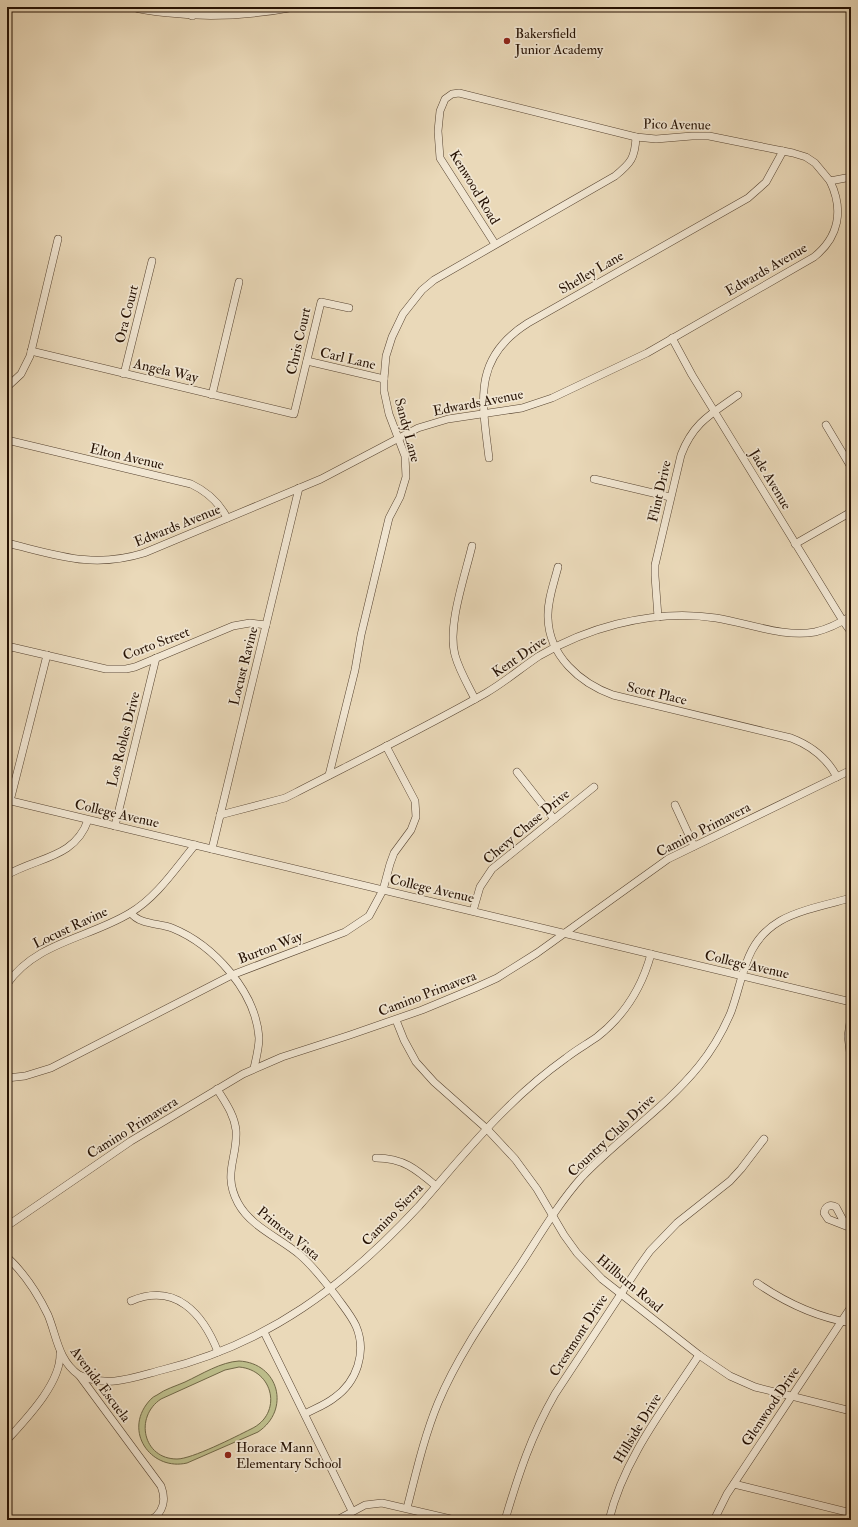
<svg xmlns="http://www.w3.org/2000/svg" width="858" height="1527" viewBox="0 0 858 1527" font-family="'IM FELL Double Pica',serif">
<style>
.pitch{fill:#bdbe8b;stroke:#716847;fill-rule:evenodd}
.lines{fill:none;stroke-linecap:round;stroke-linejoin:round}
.minor-casing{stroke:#564330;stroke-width:8}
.minor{stroke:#f1e6d2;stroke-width:7}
.poi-dot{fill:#8f2418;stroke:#f1e6d2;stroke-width:1.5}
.labels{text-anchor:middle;stroke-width:3.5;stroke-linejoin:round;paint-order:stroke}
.poi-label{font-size:14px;fill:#251103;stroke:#f1e6d2;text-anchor:start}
.street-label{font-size:14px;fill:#251103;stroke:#f1e6d2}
</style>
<rect width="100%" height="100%" fill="#ead9b9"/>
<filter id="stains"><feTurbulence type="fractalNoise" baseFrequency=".005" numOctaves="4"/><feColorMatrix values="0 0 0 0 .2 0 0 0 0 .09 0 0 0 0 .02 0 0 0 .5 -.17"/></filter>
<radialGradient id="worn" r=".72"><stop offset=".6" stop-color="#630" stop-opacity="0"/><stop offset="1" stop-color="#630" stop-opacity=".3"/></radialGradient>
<path class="pitch" d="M239,1361C279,1363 291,1410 258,1432L187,1463C153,1471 125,1435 146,1405C149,1401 152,1397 157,1395C165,1389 176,1386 185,1382C202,1374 221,1362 239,1361ZM239,1367C274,1370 283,1414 251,1429C235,1437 192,1459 177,1459C143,1459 134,1417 161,1399L225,1370Z"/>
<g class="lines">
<g class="minor-casing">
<g id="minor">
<path d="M132,7C144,11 157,12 169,13C211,18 253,15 295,7"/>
<path d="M192,16L193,7"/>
<path d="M495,244L440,158L438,131L440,111L445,99L452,94L459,93L636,137L656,139L692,136H709L793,153L806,157L815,163L830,181L851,177"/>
<path d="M672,338L692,375L843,621L851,632"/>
<path d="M31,351L294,414L321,302L349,308"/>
<path d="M307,361L384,379"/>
<path d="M124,374L152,261"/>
<path d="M7,387L21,374L30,356L58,239"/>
<path d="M212,395L239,282"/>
<path d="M826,425L851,467"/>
<path d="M7,440L191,484C208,492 219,502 227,518"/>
<path d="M489,458C482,401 472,358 528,323L748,198L766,182L783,151"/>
<path d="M594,479L670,497"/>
<path d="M7,543C57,555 92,569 144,553L321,479L418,428L448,419L522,408L552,398L647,353L814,257C839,237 844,210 830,181"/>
<path d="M795,544L851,512"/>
<path d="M472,546C465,576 447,626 455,655C459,670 468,685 475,699"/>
<path d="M558,567C554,583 547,601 548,618C549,656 580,683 613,695L791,738C812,746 827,758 837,777"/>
<path d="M658,617L655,576V565L681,455C693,423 711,414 738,395"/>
<path d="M7,646L106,669H126L135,667L233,626L250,623L266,625"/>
<path d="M517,772L554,819"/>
<path d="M329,775L355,670L361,635L389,518L400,497L406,477L405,456L389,414L384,391V379L386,356L392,337L403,314L422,290L434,280L615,176C631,163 635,158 636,137"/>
<path d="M7,800L851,1002"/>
<path d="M10,801L47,655"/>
<path d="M675,805L694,846"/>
<path d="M220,815L285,798L295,793C359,760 424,728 486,693C505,682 521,668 539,656C563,642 589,631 617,624C649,616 684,613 716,618C748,623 784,638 815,632C828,629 840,623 851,616"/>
<path d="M115,826L156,658"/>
<path d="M212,849L299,488"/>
<path d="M7,875C38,857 75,858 88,820"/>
<path d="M473,911L480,887L492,869L594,787"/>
<path d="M131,913C140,925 159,923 172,928C214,945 256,992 259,1038C259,1048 256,1059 254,1068"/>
<path d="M7,984C36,942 89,938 130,913C157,897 175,869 195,845"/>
<path d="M851,1016L848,1036L851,1060"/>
<path d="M396,1020L404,1040L416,1062L434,1082L487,1129L515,1159L537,1189L564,1235L577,1253L602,1279L699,1355L730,1376L755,1387L851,1411"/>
<path d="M7,1078L25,1076L51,1068L232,975L345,932L369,916L383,890L390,864L394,853L411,830L416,817L415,801L386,746"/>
<path d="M217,1089C225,1102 234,1114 236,1130C238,1158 222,1173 238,1203C251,1227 280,1238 300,1255C314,1267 325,1282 336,1296C343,1306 351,1315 356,1326C367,1352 357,1382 334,1398C325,1405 314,1409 305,1414"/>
<path d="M376,1158C403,1158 416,1169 436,1186"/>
<path d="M7,1226L131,1141L243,1074L282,1057L350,1035L422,1010L475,988L497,978L537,953L668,859L851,770"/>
<path d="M851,1228L844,1222L836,1207C830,1204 825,1206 824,1213L828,1219L851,1228"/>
<path d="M7,1257C24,1273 38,1294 48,1315C57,1337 58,1360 79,1375L161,1486C166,1499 164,1512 151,1520"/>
<path d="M757,1283C786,1303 816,1317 851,1323"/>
<path d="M131,1301C176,1282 203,1314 218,1352"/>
<path d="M264,1332L352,1511"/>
<path d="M79,1375C108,1388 132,1378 162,1370C268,1344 346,1285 419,1206C448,1173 475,1139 506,1109C525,1090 545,1073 566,1058C576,1050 587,1044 597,1037C624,1016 642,987 651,954"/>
<path d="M7,1440C26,1419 61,1383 60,1354"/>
<path d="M734,1484L851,1513"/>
<path d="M407,1508C416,1473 424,1437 438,1403C459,1353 491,1309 521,1264C540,1235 558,1204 582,1177C619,1138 665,1108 699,1066C712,1050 723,1031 731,1012C744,977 744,942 780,921C799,910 829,904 851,898"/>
<path d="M337,1520L365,1505L382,1503L455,1520"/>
<path d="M505,1520C519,1473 531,1436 555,1394L640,1265L650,1251L677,1223L730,1181L741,1169L764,1139"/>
<path d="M609,1520C624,1458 665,1407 699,1355"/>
<path d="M714,1520L727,1494L851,1307"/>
</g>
</g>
<use href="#minor" class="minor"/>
</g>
<g class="poi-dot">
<circle cx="507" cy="41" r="4"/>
<circle cx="228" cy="1455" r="4"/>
</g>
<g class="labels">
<g class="poi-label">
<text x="515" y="38">Bakersfield<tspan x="515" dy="16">Junior Academy</tspan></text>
<text x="236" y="1452">Horace Mann<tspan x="236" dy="16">Elementary School</tspan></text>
</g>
<g class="street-label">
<text transform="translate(677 124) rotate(1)" y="5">Pico Avenue</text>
<text transform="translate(475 187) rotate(59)" y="5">Kenwood Road</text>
<text transform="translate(766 269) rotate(-30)" y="5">Edwards Avenue</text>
<text transform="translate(591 272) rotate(-30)" y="5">Shelley Lane</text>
<text transform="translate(126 314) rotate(-76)" y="5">Ora Court</text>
<text transform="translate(298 341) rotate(-77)" y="5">Chris Court</text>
<text transform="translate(348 358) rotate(13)" y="5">Carl Lane</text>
<text transform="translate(166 370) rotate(13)" y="5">Angela Way</text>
<text transform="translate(478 402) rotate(-11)" y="5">Edwards Avenue</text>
<text transform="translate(408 430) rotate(75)" y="5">Sandy Lane</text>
<text transform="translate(127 456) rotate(13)" y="5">Elton Avenue</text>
<text transform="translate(771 479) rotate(59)" y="5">Jade Avenue</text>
<text transform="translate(659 491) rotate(-77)" y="5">Flint Drive</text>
<text transform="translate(177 525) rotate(-22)" y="5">Edwards Avenue</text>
<text transform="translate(156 643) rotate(-21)" y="5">Corto Street</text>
<text transform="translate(519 656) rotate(-34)" y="5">Kent Drive</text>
<text transform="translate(243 666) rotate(-76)" y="5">Locust Ravine</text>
<text transform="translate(657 693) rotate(13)" y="5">Scott Place</text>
<text transform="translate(123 739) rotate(-76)" y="5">Los Robles Drive</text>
<text transform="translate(117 813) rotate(13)" y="5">College Avenue</text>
<text transform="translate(526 826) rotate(-40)" y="5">Chevy Chase Drive</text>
<text transform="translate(703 829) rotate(-27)" y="5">Camino Primavera</text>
<text transform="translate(432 888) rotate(13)" y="5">College Avenue</text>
<text transform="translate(70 927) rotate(-25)" y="5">Locust Ravine</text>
<text transform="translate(270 947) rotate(-21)" y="5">Burton Way</text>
<text transform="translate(747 964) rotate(13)" y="5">College Avenue</text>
<text transform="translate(427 993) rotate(-21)" y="5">Camino Primavera</text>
<text transform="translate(132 1127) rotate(-32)" y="5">Camino Primavera</text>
<text transform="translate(611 1135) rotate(-43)" y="5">Country Club Drive</text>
<text transform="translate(392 1214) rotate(-46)" y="5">Camino Sierra</text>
<text transform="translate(289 1233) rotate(39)" y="5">Primera Vista</text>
<text transform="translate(630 1283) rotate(40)" y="5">Hillburn Road</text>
<text transform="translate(578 1335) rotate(-57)" y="5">Crestmont Drive</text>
<text transform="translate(101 1384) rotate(53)" y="5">Avenida Escuela</text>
<text transform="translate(770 1406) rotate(-56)" y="5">Glenwood Drive</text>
<text transform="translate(637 1428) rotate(-59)" y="5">Hillside Drive</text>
</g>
</g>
<rect width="858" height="1527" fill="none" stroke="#ead9b9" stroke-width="24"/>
<rect x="8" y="8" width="842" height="1511" fill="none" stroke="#251103" stroke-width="2"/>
<rect x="12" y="12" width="834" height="1503" fill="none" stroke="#251103"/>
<rect width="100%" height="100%" filter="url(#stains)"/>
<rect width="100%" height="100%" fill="url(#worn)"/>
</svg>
